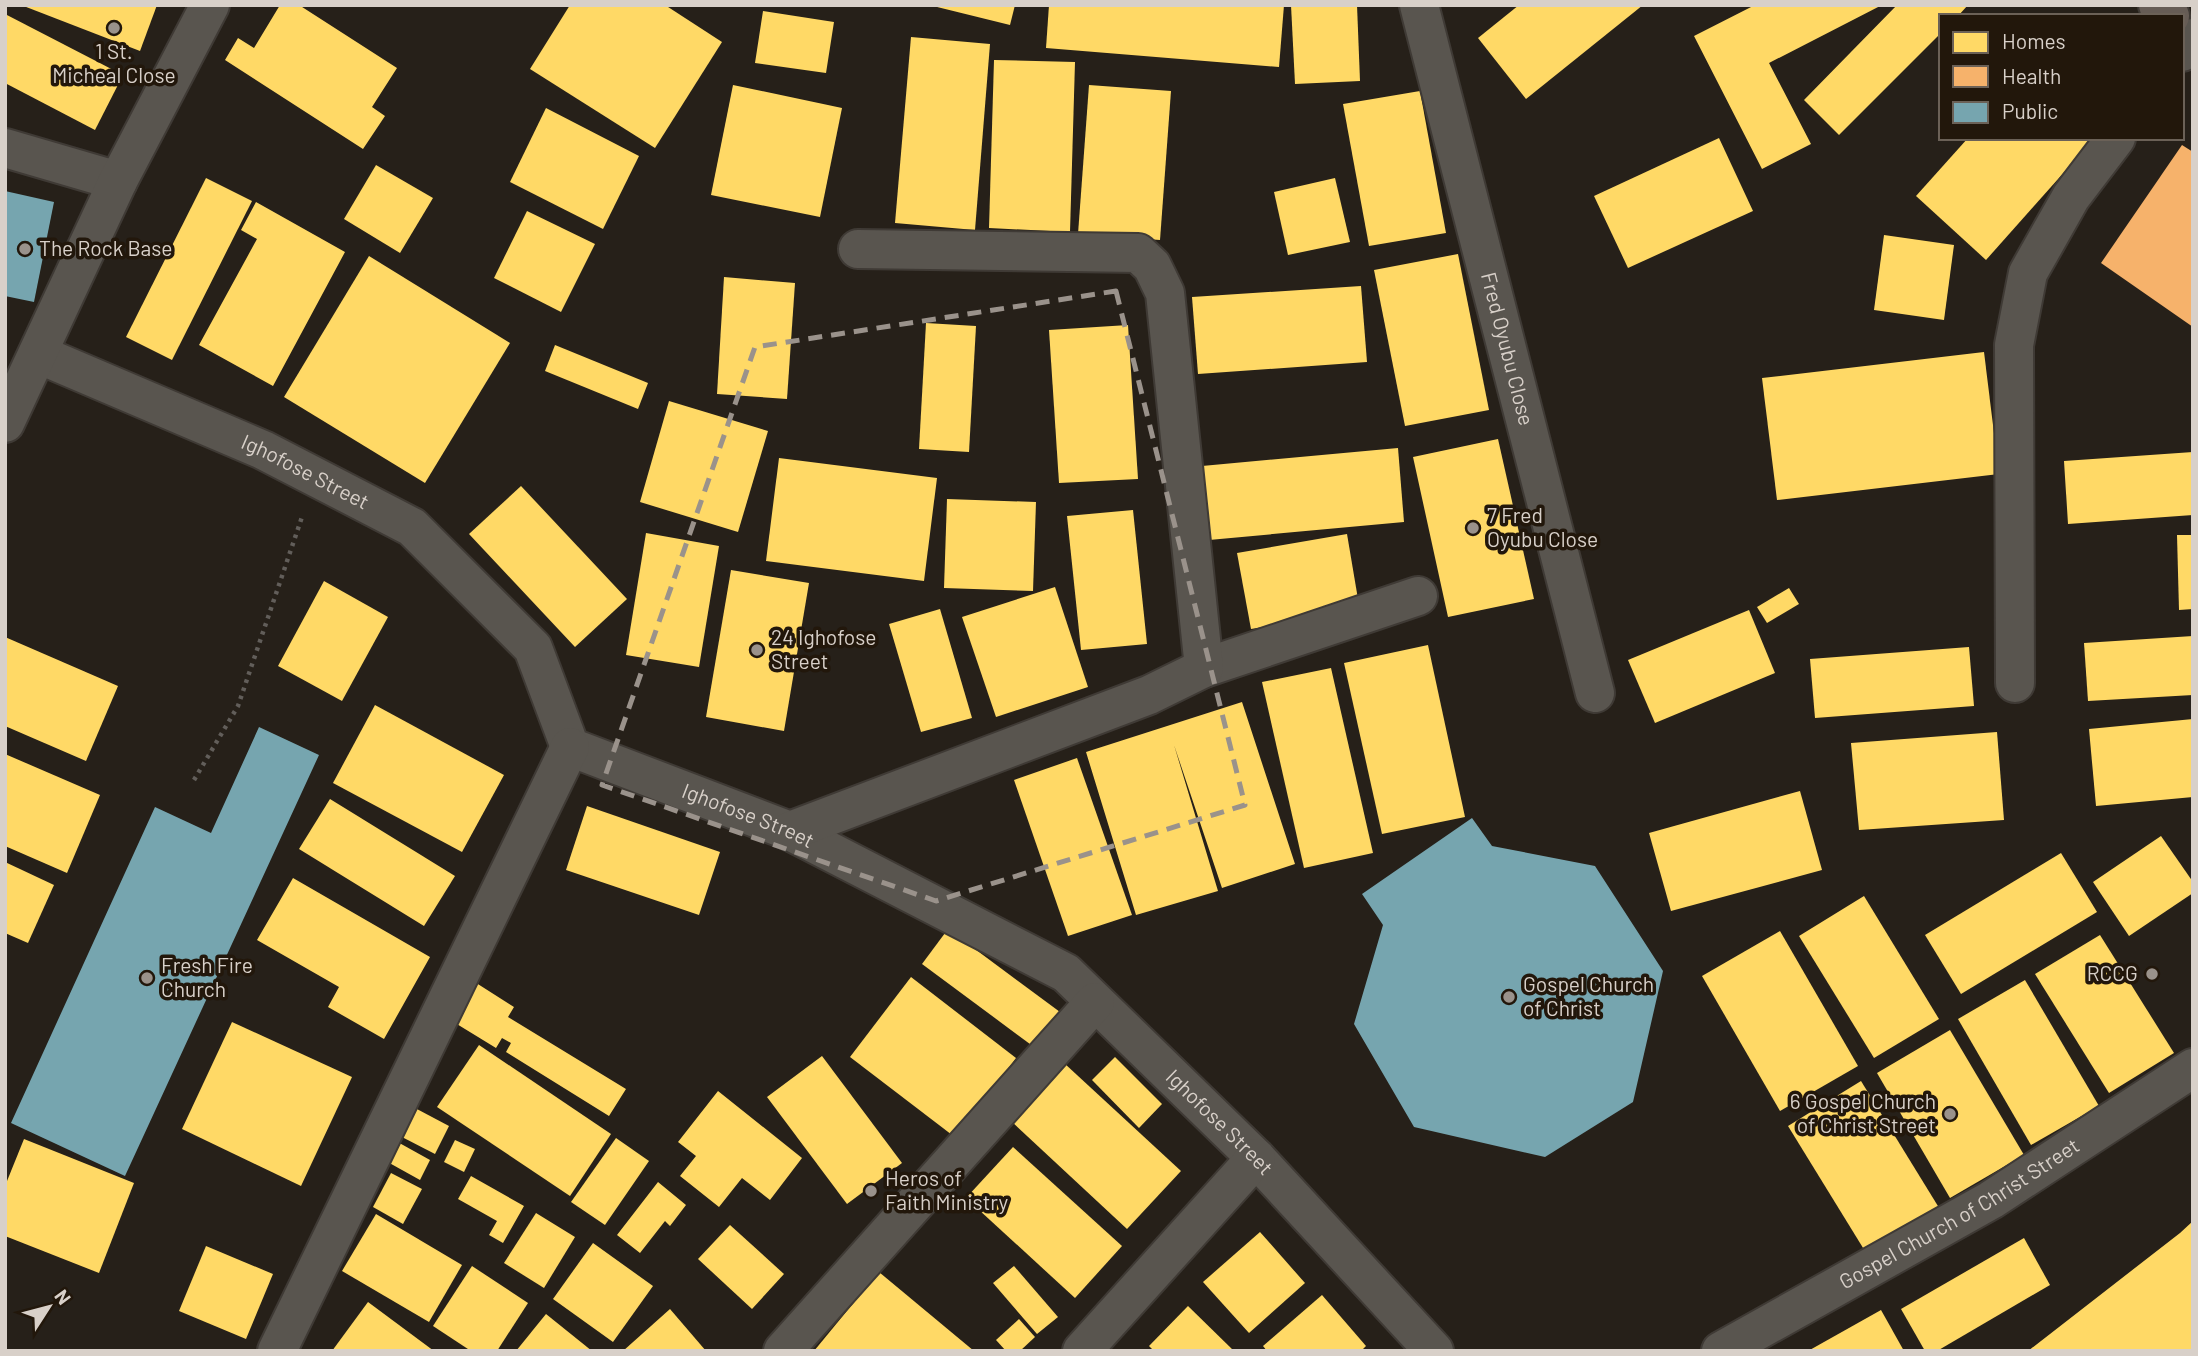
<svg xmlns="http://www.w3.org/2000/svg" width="2198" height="1356" viewBox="0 0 2198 1356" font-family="Barlow,sans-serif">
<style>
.homes{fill:#ffd966}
.health{fill:#f6b26b}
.public{fill:#76a5af}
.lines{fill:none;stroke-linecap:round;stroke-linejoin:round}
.minor-casing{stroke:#3f3a35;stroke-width:42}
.major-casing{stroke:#3f3a35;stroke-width:42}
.path{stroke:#625e5a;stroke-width:4.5;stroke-dasharray:3.5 5;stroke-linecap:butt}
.minor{stroke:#59554f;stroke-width:38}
.major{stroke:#665c55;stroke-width:38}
.marked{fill:none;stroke:#9a928b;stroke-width:5;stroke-dasharray:14 9;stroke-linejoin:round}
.poi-dot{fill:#9a928b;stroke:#22170b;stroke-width:2.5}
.labels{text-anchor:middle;stroke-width:7;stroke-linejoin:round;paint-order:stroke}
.poi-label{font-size:21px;fill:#d8d0c9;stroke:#22170b;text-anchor:start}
.street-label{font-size:21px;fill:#d8d0c9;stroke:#22170b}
</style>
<rect width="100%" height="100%" fill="#262019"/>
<g class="homes">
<path d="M21,5H157L140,51Z"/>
<path d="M280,5H299L397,68L372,107L385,116L363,149L225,60L238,38L254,48Z"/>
<path d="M570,5H665L722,42L655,148L530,69Z"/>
<path d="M929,5H1015L1010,25Z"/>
<path d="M1049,5H1284L1279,67L1046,48Z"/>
<path d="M1291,5H1357L1360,81L1295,84Z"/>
<path d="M1519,5H1643L1526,99L1478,38Z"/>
<path d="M1755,5H1882L1769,63L1811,144L1762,169L1694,36Z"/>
<path d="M1897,5H1968L1958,16H1941V33L1839,135L1804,100Z"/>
<path d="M763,11L834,22L826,73L755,63Z"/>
<path d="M5,14L123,75L95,130L5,83Z"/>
<path d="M911,37L990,44L975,230L895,223Z"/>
<path d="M994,60L1075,62L1070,232L989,228Z"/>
<path d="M733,85L842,108L820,217L711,195Z"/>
<path d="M1089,85L1171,91L1160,240L1078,234Z"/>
<path d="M1420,91L1446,233L1369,246L1343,104Z"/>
<path d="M546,108L639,156L603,229L510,182Z"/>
<path d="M1719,138L1753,211L1628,268L1594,196Z"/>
<path d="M1968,138H2087L2091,142L1986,260L1916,196Z"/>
<path d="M376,165L433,198L400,253L344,219Z"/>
<path d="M206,178L252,201L172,360L126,337Z"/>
<path d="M1335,178L1350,242L1288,255L1274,192Z"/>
<path d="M256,202L345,252L273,386L199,345L257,239L241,230Z"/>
<path d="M527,211L595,244L561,312L494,278Z"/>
<path d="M1884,235L1954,245L1944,320L1874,310Z"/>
<path d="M1458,254L1489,410L1405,426L1374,270Z"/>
<path d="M369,256L510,343L425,483L284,397Z"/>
<path d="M724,277L795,283L787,399L717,394Z"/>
<path d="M1361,286L1367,362L1198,374L1192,297Z"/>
<path d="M926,323L976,326L969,452L919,449Z"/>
<path d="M1128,325L1138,479L1059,483L1049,330Z"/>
<path d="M555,345L648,383L638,409L545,371Z"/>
<path d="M1984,352L1999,474L1777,500L1762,378Z"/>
<path d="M669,401L768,431L738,532L640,502Z"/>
<path d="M1498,439L1534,599L1448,617L1413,457Z"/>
<path d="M1398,448L1404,522L1209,540L1202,466Z"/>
<path d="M2193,452V515L2068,524L2064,461Z"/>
<path d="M779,458L937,478L924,581L766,561Z"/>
<path d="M521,486L627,599L575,647L469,534Z"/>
<path d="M947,499L1036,502L1033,591L944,588Z"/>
<path d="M1133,510L1147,644L1081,650L1067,516Z"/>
<path d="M646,533L719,546L699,667L626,655Z"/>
<path d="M1347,534L1360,611L1251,629L1237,553Z"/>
<path d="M2177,535H2193V609L2179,610Z"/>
<path d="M731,570L809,583L784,731L706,717Z"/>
<path d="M324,581L388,617L342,701L278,666Z"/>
<path d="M1055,587L1088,687L996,717L962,617Z"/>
<path d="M1789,588L1799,604L1767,623L1757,607Z"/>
<path d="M940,609L972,718L921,732L889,624Z"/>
<path d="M1749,610L1775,673L1655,723L1628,660Z"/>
<path d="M2193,636V695L2088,701L2084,643Z"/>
<path d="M5,637L118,686L86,761L5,726Z"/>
<path d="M1428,645L1465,817L1382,834L1344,663Z"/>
<path d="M1969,647L1974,706L1815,718L1810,659Z"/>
<path d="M1331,668L1373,853L1304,868L1262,682Z"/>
<path d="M1242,702L1295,864L1222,888L1174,745L1218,891L1136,915L1086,752Z"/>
<path d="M375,705L504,775L462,852L333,783Z"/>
<path d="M2193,719V797L2096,806L2089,729Z"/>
<path d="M1997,732L2004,820L1859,830L1851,743Z"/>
<path d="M5,754L100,795L67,873L5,846Z"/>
<path d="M1077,758L1132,915L1068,936L1014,780Z"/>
<path d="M1800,791L1822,870L1671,911L1649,833Z"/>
<path d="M330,799L455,876L424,926L299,849Z"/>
<path d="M587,806L720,852L699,915L566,870Z"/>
<path d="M2161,836L2193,882V893L2129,936L2093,882Z"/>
<path d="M2061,853L2097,912L1961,994L1925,935Z"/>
<path d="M5,862L54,885L28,943L5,933Z"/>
<path d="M293,878L430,957L384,1039L328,1007L339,987L257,940Z"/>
<path d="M1864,896L1939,1019L1874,1058L1799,936Z"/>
<path d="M948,929L1060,1012L1034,1047L922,964Z"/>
<path d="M1780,931L1858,1066L1780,1111L1702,976Z"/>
<path d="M2100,935L2174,1053L2109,1093L2035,974Z"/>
<path d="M911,977L1016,1058L956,1138L850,1057Z"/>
<path d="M470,979L514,1007L508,1017L626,1089L609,1116L506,1052L511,1043L502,1038L496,1048L447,1018Z"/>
<path d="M2025,980L2099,1106L2031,1145L1958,1019Z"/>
<path d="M232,1022L352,1077L301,1186L182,1129Z"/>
<path d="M1950,1030L2024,1155L1950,1198L1877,1073Z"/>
<path d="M479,1045L611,1134L570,1196L437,1107Z"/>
<path d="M822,1056L902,1163L847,1204L767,1097Z"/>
<path d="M1115,1057L1162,1104L1139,1128L1092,1080Z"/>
<path d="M1064,1063L1181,1171L1127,1229L1011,1121Z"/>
<path d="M1861,1081L1941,1211L1868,1256L1788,1126Z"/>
<path d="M718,1091L802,1158L770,1200L742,1178L719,1207L680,1176L696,1156L678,1142Z"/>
<path d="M415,1108L449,1126L435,1154L400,1136Z"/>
<path d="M616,1138L649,1161L605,1225L571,1202Z"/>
<path d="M24,1139L134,1183L99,1273L5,1236V1186Z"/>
<path d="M394,1140L430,1160L420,1180L384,1160Z"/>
<path d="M455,1140L475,1149L464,1172L444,1162Z"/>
<path d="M1013,1147L1122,1246L1075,1298L966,1198Z"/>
<path d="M391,1173L422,1189L403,1224L373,1207Z"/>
<path d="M471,1176L524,1206L503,1243L489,1235L497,1221L458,1199Z"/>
<path d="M658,1182L686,1205L670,1226L665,1221L640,1253L617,1235Z"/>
<path d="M536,1213L575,1237L544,1288L504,1263Z"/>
<path d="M376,1214L462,1265L429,1322L342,1271Z"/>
<path d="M2193,1221V1351H2028L2180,1233Z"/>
<path d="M730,1225L784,1274L752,1309L698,1259Z"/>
<path d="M1260,1232L1305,1283L1249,1333L1203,1282Z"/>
<path d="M2024,1238L2050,1285L1937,1351H1925L1901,1309Z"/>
<path d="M593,1243L653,1286L613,1342L553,1299Z"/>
<path d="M206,1246L273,1274L246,1339L179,1311Z"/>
<path d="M472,1266L528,1303L497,1351H471L433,1326Z"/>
<path d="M1014,1266L1058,1317L1037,1334L993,1283Z"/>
<path d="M879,1272L974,1351H814Z"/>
<path d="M1322,1295L1366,1346L1361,1351H1267L1263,1346Z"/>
<path d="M368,1302L434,1351H332Z"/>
<path d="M1188,1306L1234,1351H1154L1149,1346Z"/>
<path d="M670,1309L706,1351H623Z"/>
<path d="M1881,1310L1904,1351H1808Z"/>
<path d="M546,1314L592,1351H516Z"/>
<path d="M1019,1319L1035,1337L1020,1351H1006L996,1340Z"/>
</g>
<path class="health" d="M2182,145L2193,152V327L2101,263Z"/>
<g class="public">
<path d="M5,191L54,202L34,302L5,296Z"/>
<path d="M259,727L319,755L125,1176L11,1123L155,807L211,833Z"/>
<path d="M1472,818L1492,846L1595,866L1663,971L1633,1102L1545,1157L1414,1127L1354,1024L1383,925L1362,894Z"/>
</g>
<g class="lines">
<g class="minor-casing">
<g id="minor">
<path id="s1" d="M1419,5L1595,693"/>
<path d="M2182,52L2193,38"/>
<path d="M5,148L118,181"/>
<path id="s2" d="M38,354L263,450L412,527L533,648L570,747L790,831L1066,973L1256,1158L1434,1351"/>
<path d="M5,423L118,181L210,5"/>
<path d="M1204,668L1418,596"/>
<path d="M2015,683L2014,345L2028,273L2071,197L2116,138"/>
<path d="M790,831L1149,695L1204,668L1165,293L1152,266L1138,253L858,249"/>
<path d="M277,1351L570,747"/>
<path d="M783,1351L1095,1002"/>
<path d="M1082,1351L1256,1158"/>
<path id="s3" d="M1721,1351L1991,1200L2193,1068"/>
</g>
</g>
<g class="major-casing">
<path id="major" d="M2158,5L2170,16"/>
</g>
<path class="path" d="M194,780L238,706L303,514"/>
<use href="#minor" class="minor"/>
<use href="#major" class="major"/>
</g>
<path class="marked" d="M1116,291L1245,805L936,901L602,785L755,347Z"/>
<g class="poi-dot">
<circle cx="114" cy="28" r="7"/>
<circle cx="25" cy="249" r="7"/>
<circle cx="1473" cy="528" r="7"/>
<circle cx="757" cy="650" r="7"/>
<circle cx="2152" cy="974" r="7"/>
<circle cx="147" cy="978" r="7"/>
<circle cx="1509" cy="997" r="7"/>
<circle cx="1950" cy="1114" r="7"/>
<circle cx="871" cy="1191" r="7"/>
</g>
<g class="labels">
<g class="poi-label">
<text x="114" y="59" text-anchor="middle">1 St.<tspan x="114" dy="24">Micheal Close</tspan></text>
<text x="39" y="256">The Rock Base</text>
<text x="1487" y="523">7 Fred<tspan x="1487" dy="24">Oyubu Close</tspan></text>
<text x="771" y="645">24 Ighofose<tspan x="771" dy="24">Street</tspan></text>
<text x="161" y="973">Fresh Fire<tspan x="161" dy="24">Church</tspan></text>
<text x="2138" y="981" text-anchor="end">RCCG</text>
<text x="1523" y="992">Gospel Church<tspan x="1523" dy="24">of Christ</tspan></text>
<text x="1936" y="1109" text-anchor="end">6 Gospel Church<tspan x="1936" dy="24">of Christ Street</tspan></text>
<text x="885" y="1186">Heros of<tspan x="885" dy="24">Faith Ministry</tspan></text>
</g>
<g class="street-label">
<text dy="7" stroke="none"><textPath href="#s1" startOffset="355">Fred Oyubu Close</textPath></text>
<text dy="7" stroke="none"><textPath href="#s2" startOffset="292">Ighofose Street</textPath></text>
<text dy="7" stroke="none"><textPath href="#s2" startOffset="880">Ighofose Street</textPath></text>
<text dy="7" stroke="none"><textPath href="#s2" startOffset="1449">Ighofose Street</textPath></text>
<text dy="7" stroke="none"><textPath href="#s3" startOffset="275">Gospel Church of Christ Street</textPath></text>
</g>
</g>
<rect width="2198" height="1356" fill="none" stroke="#d8d0c9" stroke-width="14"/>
<rect x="1939" y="14" width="245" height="126" fill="#22170b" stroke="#6b6157" stroke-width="2"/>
<rect x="1953" y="32" width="35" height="21" fill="#ffd966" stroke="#6b6157" stroke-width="2"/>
<text x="2002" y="49" font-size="21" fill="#d8d0c9">Homes</text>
<rect x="1953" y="66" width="35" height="21" fill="#f6b26b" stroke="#6b6157" stroke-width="2"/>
<text x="2002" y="84" font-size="21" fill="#d8d0c9">Health</text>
<rect x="1953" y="102" width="35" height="21" fill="#76a5af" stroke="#6b6157" stroke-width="2"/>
<text x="2002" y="119" font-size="21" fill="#d8d0c9">Public</text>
<g transform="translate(49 1307) rotate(54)" stroke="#22170b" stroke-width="5" paint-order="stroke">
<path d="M0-5L12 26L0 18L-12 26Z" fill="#d8d0c9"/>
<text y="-10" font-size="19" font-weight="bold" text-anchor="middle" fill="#d8d0c9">N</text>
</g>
</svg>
